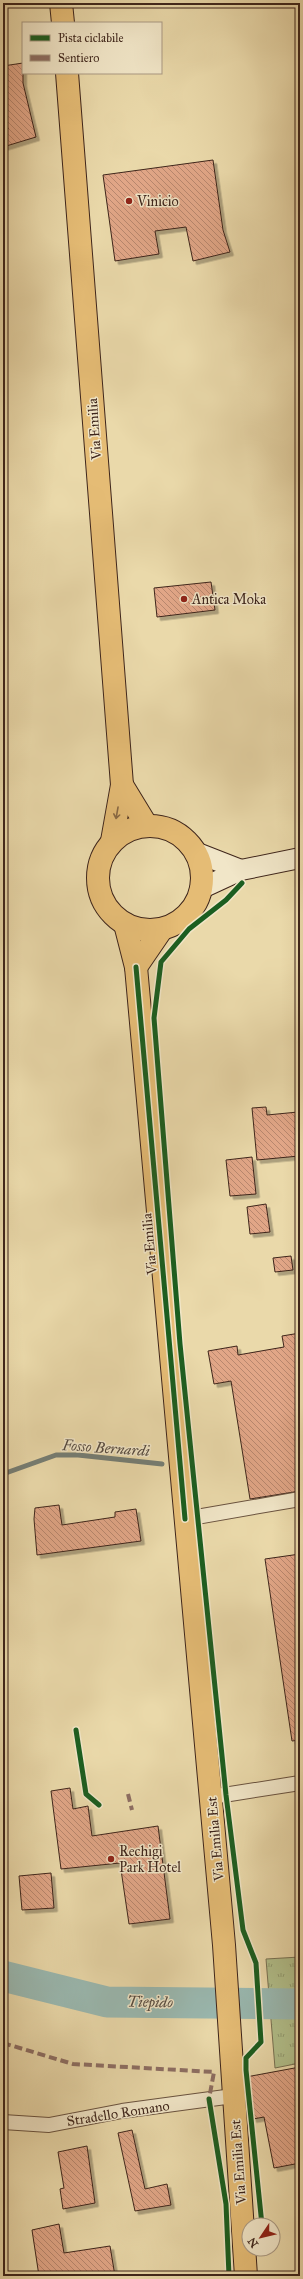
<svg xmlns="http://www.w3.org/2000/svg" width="303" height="2279" viewBox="0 0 303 2279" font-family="'IM FELL Great Primer',serif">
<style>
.grass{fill:url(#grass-tufts);stroke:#787254}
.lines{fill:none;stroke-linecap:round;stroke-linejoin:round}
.stream{stroke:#757e75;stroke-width:5}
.river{stroke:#9ab9b1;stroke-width:31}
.building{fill:url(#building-back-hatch);stroke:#3e251b;filter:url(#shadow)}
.street-casing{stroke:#69523f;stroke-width:16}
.secondary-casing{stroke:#3e251b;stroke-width:22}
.primary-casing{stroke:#3e251b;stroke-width:24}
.street{stroke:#f1e6c8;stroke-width:14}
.secondary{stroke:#f1e6c8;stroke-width:20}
.primary{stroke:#e5bc75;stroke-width:22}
.quiet{stroke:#8d6e63;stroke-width:4;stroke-dasharray:8 4;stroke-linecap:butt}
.cycleway-casing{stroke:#f1e6c8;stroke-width:8}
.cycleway{stroke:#1b5e20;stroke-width:5}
.oneway{stroke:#896944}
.poi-dot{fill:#8f2418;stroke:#f1e6c8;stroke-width:1.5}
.labels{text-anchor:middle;stroke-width:3;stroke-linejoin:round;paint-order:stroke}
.poi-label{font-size:14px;fill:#3e251b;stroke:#f1e6c8;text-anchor:start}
.street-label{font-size:14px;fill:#3e251b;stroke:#f1e6c8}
.water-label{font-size:15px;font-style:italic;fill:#554a40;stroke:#f1e6c8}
</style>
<defs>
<pattern id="grass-tufts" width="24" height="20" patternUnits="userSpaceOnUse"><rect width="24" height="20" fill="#b2c08c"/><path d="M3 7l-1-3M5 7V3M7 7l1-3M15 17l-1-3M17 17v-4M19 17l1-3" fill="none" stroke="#929c72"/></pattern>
<pattern id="building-back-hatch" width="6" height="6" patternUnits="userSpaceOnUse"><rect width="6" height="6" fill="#e1a687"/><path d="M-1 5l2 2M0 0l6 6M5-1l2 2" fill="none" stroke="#b8876e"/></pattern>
<filter id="shadow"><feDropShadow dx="3.5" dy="3.5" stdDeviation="0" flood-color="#0004"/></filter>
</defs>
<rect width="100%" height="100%" fill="#ead9aa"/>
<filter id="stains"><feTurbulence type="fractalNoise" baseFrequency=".005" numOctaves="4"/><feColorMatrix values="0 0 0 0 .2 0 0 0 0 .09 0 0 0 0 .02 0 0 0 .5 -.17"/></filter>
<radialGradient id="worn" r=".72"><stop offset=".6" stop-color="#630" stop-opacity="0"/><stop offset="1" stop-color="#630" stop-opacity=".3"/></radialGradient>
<path class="grass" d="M300,1957V2063L275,2068L266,1959Z"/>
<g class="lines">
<path class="stream" d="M3,1474L56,1455H78L162,1464"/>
<path class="river" d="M3,1976L107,2002L300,2004"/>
</g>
<g class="building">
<path d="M23,63V83L36,137L3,147V131L8,129L3,110V66Z"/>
<path d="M213,160L223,230L230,252L193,261L186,227L155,231L159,254L115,261L103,175Z"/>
<path d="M211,582L215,610L157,617L154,588Z"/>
<path d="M266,1107L267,1115L298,1112L299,1127L295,1128L299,1156L257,1160L252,1108Z"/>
<path d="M252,1157L256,1194L230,1196L226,1160Z"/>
<path d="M266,1204L270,1232L250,1234L247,1207Z"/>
<path d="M291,1256L293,1270L275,1272L273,1258Z"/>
<path d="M300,1333V1491L250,1499L231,1381L214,1384L208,1351L237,1346L238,1355L284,1347L282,1336Z"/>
<path d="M59,1505L62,1525L115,1517V1512L136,1509L141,1541L37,1555L34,1519L35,1508Z"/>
<path d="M300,1554V1740L292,1741L265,1559Z"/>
<path d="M70,1788L73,1809L88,1806L92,1836L158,1826L170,1919L129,1924L120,1863L61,1869L51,1791Z"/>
<path d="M51,1873L54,1908L22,1910L19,1876Z"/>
<path d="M300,2067V2163L274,2168L264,2117L253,2119L246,2077Z"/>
<path d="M132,2130L145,2189L167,2184L171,2205L135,2211L118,2133Z"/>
<path d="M87,2146L95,2203L63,2209L60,2189L64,2188L58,2152Z"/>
<path d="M59,2224L64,2253L110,2246L115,2276H39L32,2230Z"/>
</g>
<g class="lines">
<g class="street-casing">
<g id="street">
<path d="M185,1519L300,1499"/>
<path d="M211,1797L300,1783"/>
<path d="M3,2122L49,2125L122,2111L233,2096"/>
</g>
</g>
<g class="secondary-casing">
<g id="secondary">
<path d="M195,852L241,870"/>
<path d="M200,889L241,870L300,858"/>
</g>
</g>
<g class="primary-casing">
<g id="primary">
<path d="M61,3L63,23"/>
<path d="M67,73L122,785L112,841"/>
<path d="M122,785L147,826"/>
<circle cx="150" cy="878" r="52"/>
<path d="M125,924L136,967L224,1945L246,2276"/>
<path d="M136,967L162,929"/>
</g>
</g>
<use href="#street" class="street"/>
<use href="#secondary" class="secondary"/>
<use href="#primary" class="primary"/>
<g class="quiet">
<path d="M128,1794L132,1810"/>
<path d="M3,2043L73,2064L214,2072L209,2099"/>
</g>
<g class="cycleway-casing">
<g id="cycleway">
<path d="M242,883L226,900L189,929L161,962L154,1018L180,1344L226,1795L243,1930L256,1963L261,2042L246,2058V2070L262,2225"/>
<path d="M136,967L185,1519"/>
<path d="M76,1730L86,1794L99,1805"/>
<path d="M209,2099L226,2204L229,2276"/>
</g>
</g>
<use href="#cycleway" class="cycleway"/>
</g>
<defs><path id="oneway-shaft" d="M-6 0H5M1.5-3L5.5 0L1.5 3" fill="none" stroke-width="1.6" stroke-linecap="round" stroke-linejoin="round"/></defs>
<use class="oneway" href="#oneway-shaft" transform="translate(117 813) rotate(100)"/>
<g class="poi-dot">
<circle cx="129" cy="201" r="4"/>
<circle cx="184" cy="599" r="4"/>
<circle cx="111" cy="1859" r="4"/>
</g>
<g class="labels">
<g class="poi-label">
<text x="137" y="206">Vinicio</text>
<text x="192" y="604">Antica Moka</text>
<text x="119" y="1856">Rechigi<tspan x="119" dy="16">Park Hotel</tspan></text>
</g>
<g class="street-label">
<text transform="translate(94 429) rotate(-94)" y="5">Via Emilia</text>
<text transform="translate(149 1244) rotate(-95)" y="5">Via Emilia</text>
<text transform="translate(215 1839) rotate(-95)" y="5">Via Emilia Est</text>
<text transform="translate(118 2113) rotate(-9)" y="5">Stradello Romano</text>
<text transform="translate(238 2162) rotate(-94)" y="5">Via Emilia Est</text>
</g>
<g class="water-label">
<text transform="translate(106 1448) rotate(4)" y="5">Fosso Bernardi</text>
<text transform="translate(150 2002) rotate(1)" y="5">Tiepido</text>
</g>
</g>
<rect width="303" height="2279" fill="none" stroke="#ead9aa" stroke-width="16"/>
<rect x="4" y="4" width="295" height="2271" fill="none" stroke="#3e251b" stroke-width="2"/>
<rect x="8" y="8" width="287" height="2263" fill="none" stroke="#3e251b"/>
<rect x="22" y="22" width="140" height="52" fill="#f1e6c8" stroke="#a99983"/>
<rect x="30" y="35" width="20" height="6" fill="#1b5e20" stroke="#a99983"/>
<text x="58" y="42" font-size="12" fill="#3e251b">Pista ciclabile</text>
<rect x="30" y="55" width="20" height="6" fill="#8d6e63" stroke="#a99983"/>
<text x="58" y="62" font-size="12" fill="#3e251b">Sentiero</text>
<g transform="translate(261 2237) rotate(235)"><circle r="19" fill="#f1e6c8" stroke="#a99983"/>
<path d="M0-3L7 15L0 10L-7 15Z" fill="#8f2418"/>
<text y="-6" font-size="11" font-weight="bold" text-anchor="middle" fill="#3e251b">N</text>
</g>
<rect width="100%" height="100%" filter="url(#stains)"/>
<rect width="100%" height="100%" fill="url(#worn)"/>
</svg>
